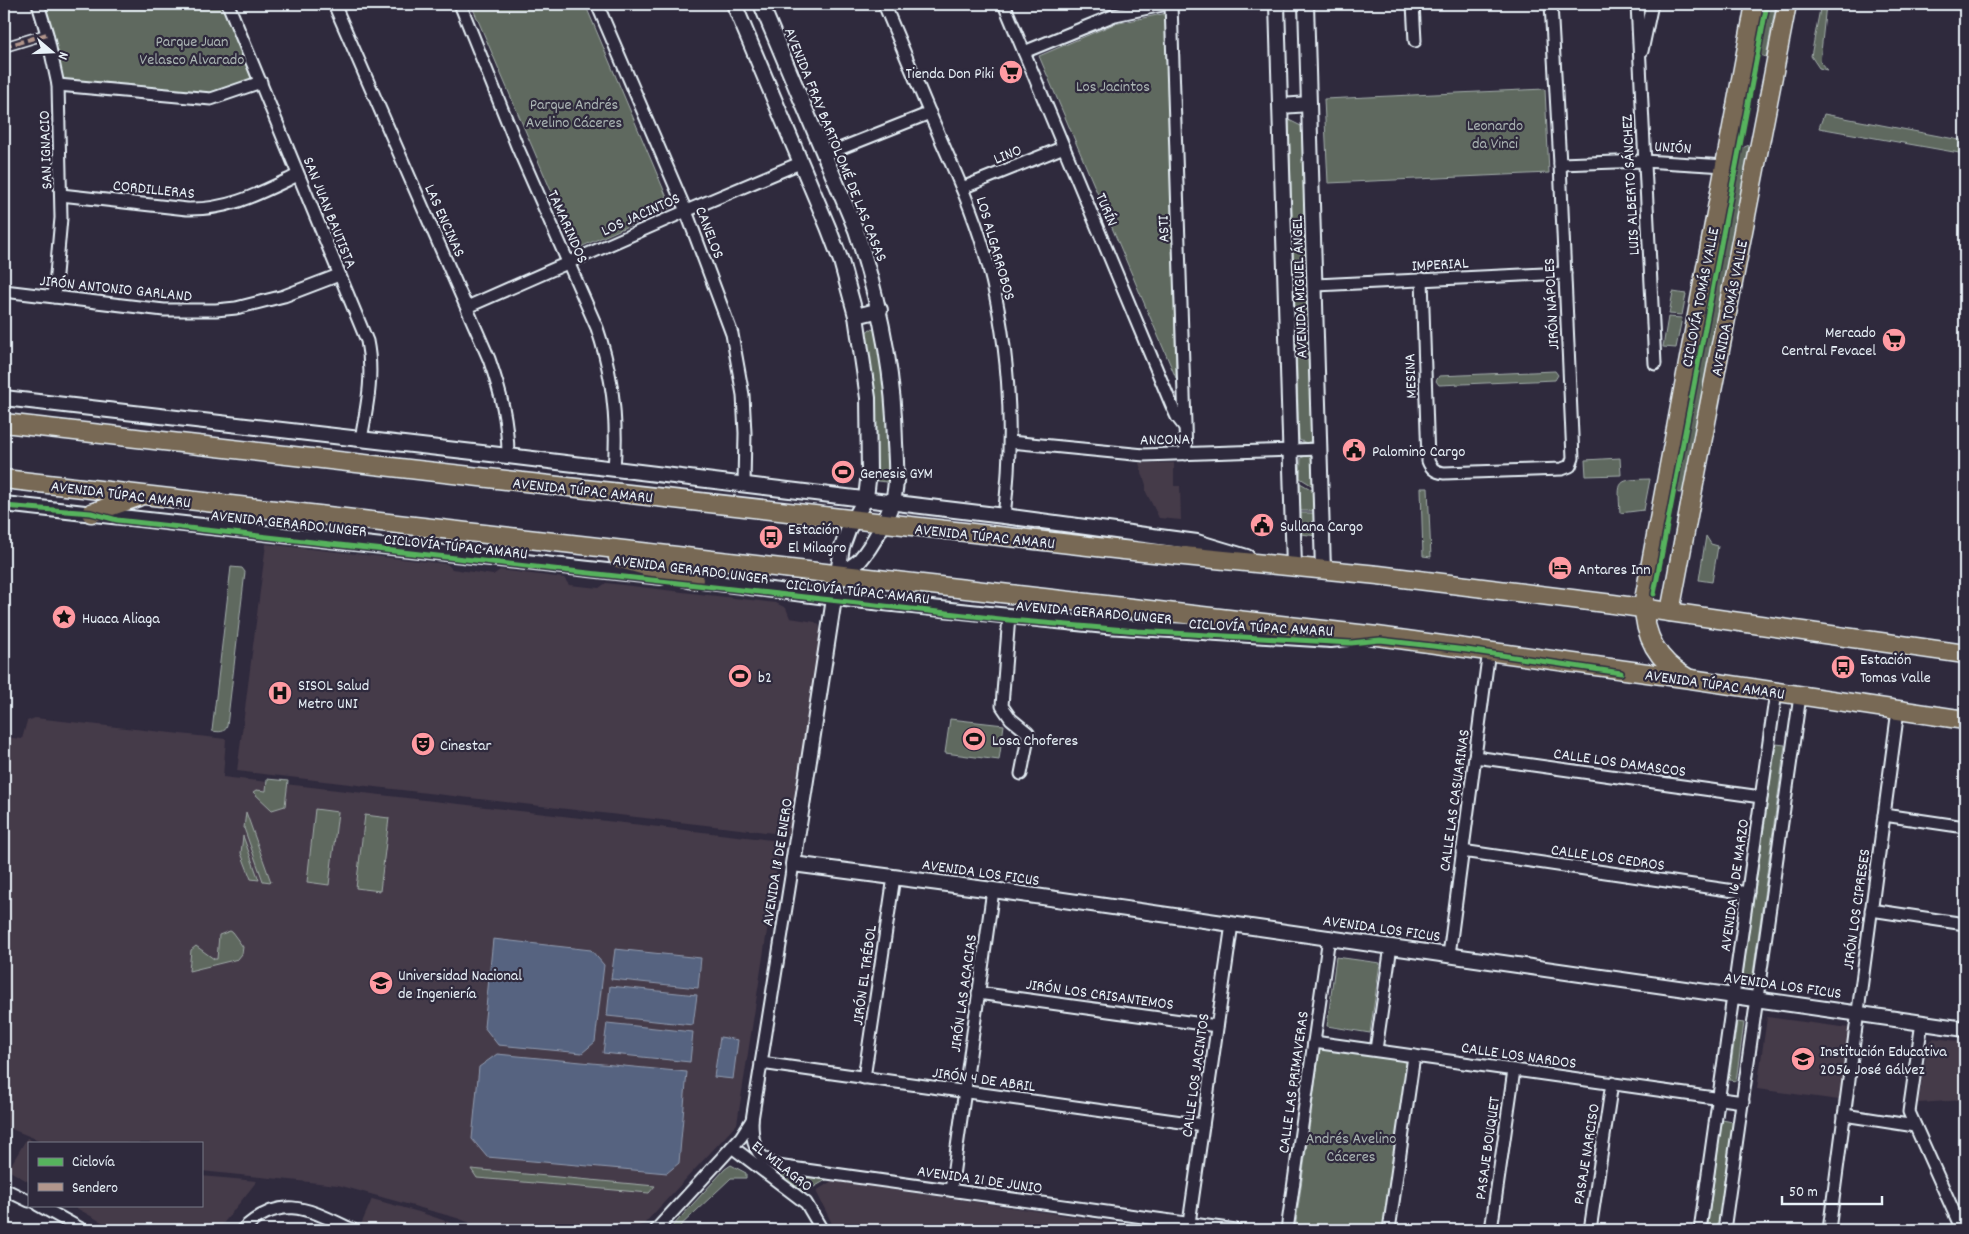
<svg xmlns="http://www.w3.org/2000/svg" width="1969" height="1234" viewBox="0 0 1969 1234" font-family="Dekko,sans-serif">
<style>
.built{fill:#453a49}
.green{fill:#5e695e;stroke:#a3adab}
.water{fill:#576480;stroke:#919cb0}
.lines{fill:none;stroke-linecap:round;stroke-linejoin:round}
.pedestrian-casing{stroke:#e8f1f8;stroke-width:12}
.minor-casing{stroke:#e8f1f8;stroke-width:15}
.tertiary-casing{stroke:#e8f1f8;stroke-width:18}
.primary-casing{stroke:#e8f1f8;stroke-width:21}
.pedestrian{stroke:#2f2a3d;stroke-width:9}
.minor{stroke:#2f2a3d;stroke-width:11}
.tertiary{stroke:#2f2a3d;stroke-width:14}
.primary{stroke:#786954;stroke-width:18}
.quiet{stroke:#b2968c;stroke-width:4;stroke-dasharray:8 4;stroke-linecap:butt}
.cycleway-casing{stroke:#2f2a3d;stroke-width:8}
.cycleway{stroke:#56b35d;stroke-width:5}
.labels{text-anchor:middle;stroke-width:4.5;stroke-linejoin:round;paint-order:stroke}
.park-label{font-size:16px;fill:#aab4b3;stroke:#2f2a3d}
.poi-label{font-size:16px;fill:#e8f1f8;stroke:#2f2a3d;text-anchor:start}
.street-label{font-size:16px;fill:#e8f1f8;stroke:#2f2a3d}
</style>
<rect width="100%" height="100%" fill="#2f2a3d"/>
<filter id="ink" filterUnits="userSpaceOnUse"><feTurbulence type="fractalNoise" baseFrequency=".02" numOctaves="2"/><feDisplacementMap in="SourceGraphic" scale="10" xChannelSelector="R" yChannelSelector="G"/><feConvolveMatrix kernelMatrix="1 2 1 2 8 2 1 2 1" color-interpolation-filters="sRGB"/></filter>
<g filter="url(#ink)">
<g class="built">
<path d="M1139,463H1174V486H1180L1181,520L1159,518L1146,492V485Z"/>
<path d="M266,544L447,564L452,569L493,575L500,570L564,578L569,585L599,588L606,583L776,603L786,608L790,618L815,622L819,625L821,634L791,835L237,771Z"/>
<path d="M35,718L226,739L223,777L781,841L737,1124L644,1224L629,1230H489L457,1218L338,1185L201,1171V1143H46L4,1126V737L22,739L27,721Z"/>
<path d="M1767,1017L1849,1028L1839,1100L1757,1089Z"/>
<path d="M1934,1038L1965,1042V1100L1918,1103L1928,1043Z"/>
<path d="M27,1138L36,1143H29V1182L8,1170Z"/>
<path d="M201,1176L257,1181L218,1230H116L71,1205H201Z"/>
<path d="M832,1181L949,1198L1130,1225L1129,1230H835L816,1191Z"/>
<path d="M372,1199L419,1212L472,1230H368L360,1227Z"/>
</g>
<g class="green">
<path d="M42,4H223L251,72V79L208,96L67,82L61,77Z"/>
<path d="M471,4H585L671,207L576,249Z"/>
<path d="M1761,4H1776L1766,57L1752,53Z"/>
<path d="M1821,4H1826L1820,62L1827,70L1819,68L1811,56Z"/>
<path d="M1167,13L1176,378L1039,56L1114,24Z"/>
<path d="M1545,89L1549,173L1328,183L1324,99Z"/>
<path d="M1824,114L1965,141V154L1819,128Z"/>
<path d="M1289,120L1305,128L1314,438L1307,443L1299,440Z"/>
<path d="M1751,144L1685,487L1681,493L1672,492L1734,152Z"/>
<path d="M1673,292L1686,294L1682,315L1669,314Z"/>
<path d="M1668,317L1682,318L1676,348L1663,347Z"/>
<path d="M870,329L876,330C886,380 890,428 889,479L887,482L877,481L875,479L864,334Z"/>
<path d="M1555,371L1558,375L1555,380L1439,385L1436,381L1439,376Z"/>
<path d="M1307,455L1315,460L1316,488L1300,478L1301,458Z"/>
<path d="M1620,458L1621,475L1586,476L1585,460Z"/>
<path d="M1650,479L1644,510L1620,513C1618,479 1616,480 1650,479Z"/>
<path d="M1300,483L1316,492L1317,511H1300Z"/>
<path d="M1421,488H1428L1431,557L1423,556Z"/>
<path d="M1300,513H1317V536L1301,534Z"/>
<path d="M1706,536L1711,544L1718,546L1712,582L1699,580Z"/>
<path d="M231,567L242,568L245,572L227,726C225,733 219,732 212,731Z"/>
<path d="M950,719L1004,725L999,760L945,753Z"/>
<path d="M1776,744L1785,745L1752,981L1742,980Z"/>
<path d="M267,779L288,781L285,806L272,810L253,792L256,790L266,791Z"/>
<path d="M315,809L338,812L329,885L307,882Z"/>
<path d="M246,812L271,882L263,881L244,828Z"/>
<path d="M365,815L389,818L380,891L356,888Z"/>
<path d="M243,836L259,880L251,879L241,853Z"/>
<path d="M230,931L232,932L243,947L242,954L238,959L189,971L191,950L196,946L214,959H217L219,935Z"/>
<path d="M1336,957L1380,963L1370,1033L1327,1026Z"/>
<path d="M1737,1022L1744,1023L1736,1081L1729,1080Z"/>
<path d="M1320,1049L1407,1061L1384,1230H1295Z"/>
<path d="M1722,1120L1733,1122L1718,1230H1707Z"/>
<path d="M731,1165L746,1173V1178H731L676,1230H669L725,1169Z"/>
<path d="M471,1169L655,1186L649,1193L477,1178Z"/>
<path d="M774,1171L828,1179L803,1193Z"/>
</g>
<g class="water">
<path d="M493,939L591,950L604,965L595,1042L582,1053L498,1045L484,1027Z"/>
<path d="M615,949L701,958L698,988L611,979Z"/>
<path d="M610,986L697,995L693,1025L607,1016Z"/>
<path d="M607,1023L693,1032L690,1062L603,1053Z"/>
<path d="M720,1037L738,1040L733,1079L714,1077Z"/>
<path d="M497,1054L687,1072L679,1163L667,1173L487,1157L472,1139L479,1067Z"/>
</g>
<g class="lines">
<g class="pedestrian-casing">
<path id="pedestrian" d="M4,47L47,34"/>
</g>
<g class="minor-casing">
<g id="minor">
<path d="M38,4L47,34L58,85L61,218L54,297"/>
<path d="M228,4L367,341C374,375 367,406 361,439"/>
<path d="M334,4L489,359C501,393 508,421 508,456"/>
<path d="M460,4L517,146L597,328C613,375 618,420 614,469"/>
<path d="M597,4L686,211L732,334L743,395L745,433L744,484"/>
<path d="M884,4C903,49 922,95 941,140C957,176 973,212 984,250C1009,335 1015,428 1004,516"/>
<path d="M1004,4L1171,404L1177,417L1184,426"/>
<path d="M1171,4L1186,454"/>
<path d="M1413,4L1415,41"/>
<path d="M1637,4L1655,364"/>
<path d="M1642,51L1652,4"/>
<path d="M1024,52L1115,15L1167,4"/>
<path d="M58,85L211,99L261,82"/>
<path d="M824,155L930,113"/>
<path d="M1560,164L1644,161L1725,166"/>
<path d="M962,188L1064,147"/>
<path d="M61,195L187,209C230,210 260,193 298,175"/>
<path d="M1422,279L1428,461C1431,469 1436,472 1444,473L1562,469L1570,466L1573,458L1560,164L1551,4"/>
<path d="M1316,285L1565,273"/>
<path d="M4,291L164,310H216L236,308L284,296L339,275"/>
<path d="M467,307L686,211L800,163"/>
<path d="M1010,442L1144,455L1320,449"/>
<path d="M1009,616L1002,706L1011,719L1028,733L1027,743L1021,774"/>
<path d="M1475,757L1761,797"/>
<path d="M1884,815L1965,827"/>
<path d="M1462,851L1748,893"/>
<path d="M1871,910L1965,924"/>
<path d="M1449,955L1489,650"/>
<path d="M978,993L1217,1026"/>
<path d="M1922,1022L1909,1112L1962,1230"/>
<path d="M1314,1042L1743,1102"/>
<path d="M1376,1050L1391,946"/>
<path d="M761,1063L1203,1125"/>
<path d="M864,1078L894,877"/>
<path d="M1844,1115L1915,1126"/>
<path d="M752,1120C752,1143 754,1156 777,1166L1236,1230"/>
<path d="M732,1147L806,1203L822,1230"/>
<path d="M4,1189L29,1201"/>
<path d="M951,1190L993,890"/>
<path d="M38,1205L83,1230"/>
<path d="M242,1230C282,1192 310,1210 353,1230"/>
<path d="M656,1230L741,1137L752,1120L793,864"/>
<path d="M1188,1230L1232,924"/>
<path d="M1287,1230L1329,937"/>
<path d="M1389,1230L1414,1056"/>
<path d="M1491,1230L1514,1070"/>
<path d="M1590,1230L1612,1083"/>
<path d="M1700,1230L1776,692"/>
<path d="M1724,1230L1800,696"/>
<path d="M1829,1230L1898,710"/>
</g>
</g>
<g class="tertiary-casing">
<g id="tertiary">
<path d="M734,4L828,227L841,261L856,316L868,398L869,472L866,498L849,528L842,547L793,864L993,890L1965,1029"/>
<path d="M761,4L856,230C879,300 894,369 895,443C896,461 898,482 893,500C888,517 872,546 860,560C854,566 845,570 839,575"/>
<path d="M1277,4L1294,567"/>
<path d="M1306,4L1323,570"/>
<path d="M1281,106L1309,104"/>
<path d="M856,316L880,310"/>
<path d="M4,398L508,456L1004,516L1197,542L1247,557"/>
<path d="M4,504L661,577"/>
<path d="M685,579L835,598L1106,626L1331,640L1348,638"/>
</g>
</g>
<g class="primary-casing">
<g id="primary">
<path d="M4,423L1123,550L1378,575L1613,604L1965,654"/>
<path d="M4,479L1377,636L1691,679L1965,720"/>
<path d="M91,513L138,497"/>
<path d="M618,558L694,580"/>
<path d="M1670,612L1694,484L1787,4"/>
<path d="M1686,677C1656,660 1643,634 1644,600L1755,4"/>
</g>
</g>
<use href="#pedestrian" class="pedestrian"/>
<use href="#minor" class="minor"/>
<use href="#tertiary" class="tertiary"/>
<use href="#primary" class="primary"/>
<path class="quiet" d="M4,47L47,34"/>
<g class="cycleway-casing">
<g id="cycleway">
<path d="M4,506L91,513L117,520L1009,620L1137,631L1351,643L1380,640L1467,650L1621,673"/>
<path d="M1654,594L1767,4"/>
</g>
</g>
<use href="#cycleway" class="cycleway"/>
</g>
</g>
<defs>
<g id="supermarket-disc" transform="scale(1.25)"><circle r="9.5" fill="#ff9aa2" stroke="#2f2a3d"/><path d="M-6-5.5h2.5l.6 2H6L4.5 2H-2.5L-4.4-4H-6ZM-1.5 3.2a1.3 1.3 0 1 0 .1 0ZM3 3.2a1.3 1.3 0 1 0 .1 0Z" fill="#111"/></g>
<g id="civic-disc" transform="scale(1.25)"><circle r="9.5" fill="#ff9aa2" stroke="#2f2a3d"/><path d="M-.6-6.5H3V-4.5H.6V-3L4-1V1h2V6H-6V1h2V-1L-.6-3ZM-1.2 2.5V6h2.4V2.5Z" fill="#111"/></g>
<g id="stadium-disc" transform="scale(1.25)"><circle r="9.5" fill="#ff9aa2" stroke="#2f2a3d"/><path d="M0-5a6.5 5 0 1 0 0 10a6.5 5 0 1 0 0-10ZM-3.5-1.8h7v3.6h-7Z" fill="#111"/></g>
<g id="bus-disc" transform="scale(1.25)"><circle r="9.5" fill="#ff9aa2" stroke="#2f2a3d"/><path d="M-5-6H5V4H4V6H2V4H-2V6H-4V4H-5ZM-3.5-4V0h7V-4ZM-3.5 1.2v1.5H-2V1.2ZM2 1.2v1.5H3.5V1.2Z" fill="#111"/></g>
<g id="hotel-disc" transform="scale(1.25)"><circle r="9.5" fill="#ff9aa2" stroke="#2f2a3d"/><path d="M-6-4.5h1.5V1H6V5H4.5V3h-9V5H-6ZM-4 0a1.8 1.8 0 1 1 3.6 0ZM.5 0V-2.5h3Q6-2.5 6 0Z" fill="#111"/></g>
<g id="sight-disc" transform="scale(1.25)"><circle r="9.5" fill="#ff9aa2" stroke="#2f2a3d"/><path d="M0-6L1.8-2.2L6-1.7L2.9 1.2L3.7 5.4L0 3.3L-3.7 5.4L-2.9 1.2L-6-1.7L-1.8-2.2Z" fill="#111"/></g>
<g id="hospital-disc" transform="scale(1.25)"><circle r="9.5" fill="#ff9aa2" stroke="#2f2a3d"/><path d="M-5-5h3v3.5h4V-5h3V5h-3V1.5h-4V5h-3Z" fill="#111"/></g>
<g id="theatre-disc" transform="scale(1.25)"><circle r="9.5" fill="#ff9aa2" stroke="#2f2a3d"/><path d="M-5-5.5Q0-4 5-5.5V0Q5 5 0 6Q-5 5-5 0ZM-3.3-2.5H-1v1.5H-3.3ZM1-2.5H3.3v1.5H1ZM-2.8 1Q0 5.5 2.8 1Z" fill="#111"/></g>
<g id="university-disc" transform="scale(1.25)"><circle r="9.5" fill="#ff9aa2" stroke="#2f2a3d"/><path d="M0-5L7-2L0 1L-7-2ZM-4 1L0 2.5L4 1V4Q0 6-4 4Z" fill="#111"/></g>
<g id="school-disc" transform="scale(1.25)"><circle r="9.5" fill="#ff9aa2" stroke="#2f2a3d"/><path d="M0-5L7-2L0 1L-7-2ZM-4 1L0 2.5L4 1V4Q0 6-4 4Z" fill="#111"/></g>
</defs>
<g fill-rule="evenodd">
<use href="#supermarket-disc" x="1011" y="72"/>
<use href="#supermarket-disc" x="1894" y="340"/>
<use href="#civic-disc" x="1354" y="450"/>
<use href="#stadium-disc" x="843" y="472"/>
<use href="#civic-disc" x="1262" y="525"/>
<use href="#bus-disc" x="771" y="537"/>
<use href="#hotel-disc" x="1560" y="568"/>
<use href="#sight-disc" x="64" y="617"/>
<use href="#bus-disc" x="1843" y="667"/>
<use href="#stadium-disc" x="740" y="676"/>
<use href="#hospital-disc" x="280" y="693"/>
<use href="#stadium-disc" x="974" y="739"/>
<use href="#theatre-disc" x="423" y="744"/>
<use href="#university-disc" x="381" y="983"/>
<use href="#school-disc" x="1803" y="1059"/>
</g>
<g class="labels">
<g class="park-label">
<text x="192" y="46">Parque Juan<tspan x="192" dy="18">Velasco Alvarado</tspan></text>
<text x="1113" y="91">Los Jacintos</text>
<text x="574" y="109">Parque Andrés<tspan x="574" dy="18">Avelino Cáceres</tspan></text>
<text x="1495" y="130">Leonardo<tspan x="1495" dy="18">da Vinci</tspan></text>
<text x="1351" y="1143">Andrés Avelino<tspan x="1351" dy="18">Cáceres</tspan></text>
</g>
<g class="poi-label">
<text x="994" y="78" text-anchor="end">Tienda Don Piki</text>
<text x="1876" y="337" text-anchor="end">Mercado<tspan x="1876" dy="18">Central Fevacel</tspan></text>
<text x="1372" y="456">Palomino Cargo</text>
<text x="860" y="478">Genesis GYM</text>
<text x="1280" y="531">Sullana Cargo</text>
<text x="788" y="534">Estación<tspan x="788" dy="18">El Milagro</tspan></text>
<text x="1578" y="574">Antares Inn</text>
<text x="82" y="623">Huaca Aliaga</text>
<text x="1860" y="664">Estación<tspan x="1860" dy="18">Tomas Valle</tspan></text>
<text x="758" y="682">b2</text>
<text x="298" y="690">SISOL Salud<tspan x="298" dy="18">Metro UNI</tspan></text>
<text x="992" y="745">Losa Choferes</text>
<text x="440" y="750">Cinestar</text>
<text x="398" y="980">Universidad Nacional<tspan x="398" dy="18">de Ingeniería</tspan></text>
<text x="1820" y="1056">Institución Educativa<tspan x="1820" dy="18">2056 José Gálvez</tspan></text>
</g>
<g class="street-label">
<text transform="translate(837 144) rotate(68)" y="6">AVENIDA FRAY BARTOLOMÉ DE LAS CASAS</text>
<text transform="translate(1673 146) rotate(4)" y="6">UNIÓN</text>
<text transform="translate(44 150) rotate(-92)" y="6">SAN IGNACIO</text>
<text transform="translate(1007 153) rotate(-22)" y="6">LINO</text>
<text transform="translate(1629 185) rotate(-93)" y="6">LUIS ALBERTO SÁNCHEZ</text>
<text transform="translate(154 188) rotate(6)" y="6">CORDILLERAS</text>
<text transform="translate(1108 209) rotate(67)" y="6">TURÍN</text>
<text transform="translate(331 212) rotate(68)" y="6">SAN JUAN BAUTISTA</text>
<text transform="translate(640 213) rotate(-24)" y="6">LOS JACINTOS</text>
<text transform="translate(446 220) rotate(66)" y="6">LAS ENCINAS</text>
<text transform="translate(569 226) rotate(66)" y="6">TAMARINDOS</text>
<text transform="translate(1162 229) rotate(-92)" y="6">ASTI</text>
<text transform="translate(711 232) rotate(69)" y="6">CANELOS</text>
<text transform="translate(997 248) rotate(74)" y="6">LOS ALGARROBOS</text>
<text transform="translate(1440 263) rotate(-3)" y="6">IMPERIAL</text>
<text transform="translate(116 287) rotate(6)" y="6">JIRÓN ANTONIO GARLAND</text>
<text transform="translate(1298 287) rotate(-92)" y="6">AVENIDA MIGUEL ÁNGEL</text>
<text transform="translate(1699 297) rotate(-79)" y="6">CICLOVÍA TOMÁS VALLE</text>
<text transform="translate(1550 304) rotate(-93)" y="6">JIRÓN NÁPOLES</text>
<text transform="translate(1728 308) rotate(-79)" y="6">AVENIDA TOMÁS VALLE</text>
<text transform="translate(1409 376) rotate(-92)" y="6">MESINA</text>
<text transform="translate(1165 438) rotate(-1)" y="6">ANCONA</text>
<text transform="translate(583 489) rotate(6)" y="6">AVENIDA TÚPAC AMARU</text>
<text transform="translate(121 493) rotate(7)" y="6">AVENIDA TÚPAC AMARU</text>
<text transform="translate(289 522) rotate(6)" y="6">AVENIDA GERARDO UNGER</text>
<text transform="translate(985 535) rotate(6)" y="6">AVENIDA TÚPAC AMARU</text>
<text transform="translate(456 545) rotate(6)" y="6">CICLOVÍA TÚPAC AMARU</text>
<text transform="translate(691 568) rotate(7)" y="6">AVENIDA GERARDO UNGER</text>
<text transform="translate(858 590) rotate(6)" y="6">CICLOVÍA TÚPAC AMARU</text>
<text transform="translate(1094 611) rotate(5)" y="6">AVENIDA GERARDO UNGER</text>
<text transform="translate(1261 626) rotate(3)" y="6">CICLOVÍA TÚPAC AMARU</text>
<text transform="translate(1715 683) rotate(8)" y="6">AVENIDA TÚPAC AMARU</text>
<text transform="translate(1620 761) rotate(8)" y="6">CALLE LOS DAMASCOS</text>
<text transform="translate(1453 800) rotate(-82)" y="6">CALLE LAS CASUARINAS</text>
<text transform="translate(1608 856) rotate(8)" y="6">CALLE LOS CEDROS</text>
<text transform="translate(776 862) rotate(-81)" y="6">AVENIDA 18 DE ENERO</text>
<text transform="translate(981 871) rotate(8)" y="6">AVENIDA LOS FICUS</text>
<text transform="translate(1733 885) rotate(-82)" y="6">AVENIDA 16 DE MARZO</text>
<text transform="translate(1855 909) rotate(-82)" y="6">JIRÓN LOS CIPRESES</text>
<text transform="translate(1382 927) rotate(8)" y="6">AVENIDA LOS FICUS</text>
<text transform="translate(863 975) rotate(-82)" y="6">JIRÓN EL TRÉBOL</text>
<text transform="translate(1783 984) rotate(8)" y="6">AVENIDA LOS FICUS</text>
<text transform="translate(962 993) rotate(-82)" y="6">JIRÓN LAS ACACIAS</text>
<text transform="translate(1100 993) rotate(8)" y="6">JIRÓN LOS CRISANTEMOS</text>
<text transform="translate(1519 1054) rotate(8)" y="6">CALLE LOS NARDOS</text>
<text transform="translate(1194 1075) rotate(-82)" y="6">CALLE LOS JACINTOS</text>
<text transform="translate(984 1078) rotate(8)" y="6">JIRÓN 4 DE ABRIL</text>
<text transform="translate(1292 1082) rotate(-82)" y="6">CALLE LAS PRIMAVERAS</text>
<text transform="translate(1486 1148) rotate(-82)" y="6">PASAJE BOUQUET</text>
<text transform="translate(1585 1154) rotate(-81)" y="6">PASAJE NARCISO</text>
<text transform="translate(783 1165) rotate(38)" y="6">EL MILAGRO</text>
<text transform="translate(980 1178) rotate(8)" y="6">AVENIDA 21 DE JUNIO</text>
</g>
</g>
<rect width="1969" height="1234" fill="none" stroke="#2f2a3d" stroke-width="20"/>
<rect x="10" y="10" width="1949" height="1214" fill="none" stroke="#e8f1f8" stroke-width="2" filter="url(#ink)"/>
<rect x="28" y="1142" width="175" height="65" fill="#2f2a3d" stroke="#797a88"/>
<rect x="38" y="1158" width="25" height="8" fill="#56b35d" stroke="#797a88"/>
<text x="72" y="1166" font-size="15" fill="#e8f1f8">Ciclovía</text>
<rect x="38" y="1183" width="25" height="8" fill="#b2968c" stroke="#797a88"/>
<text x="72" y="1192" font-size="15" fill="#e8f1f8">Sendero</text>
<g transform="translate(52 52) rotate(109)" stroke="#2f2a3d" stroke-width="4" paint-order="stroke">
<path d="M0-4L9 19L0 12L-9 19Z" fill="#e8f1f8"/>
<text y="-8" font-size="14" font-weight="bold" text-anchor="middle" fill="#e8f1f8">N</text>
</g>
<path d="M1782 1196v8h100v-8" fill="none" stroke="#e8f1f8" stroke-width="2.5"/>
<text x="1789" y="1196" font-size="15" fill="#e8f1f8" stroke="#2f2a3d" stroke-width="4" paint-order="stroke">50 m</text>
</svg>
